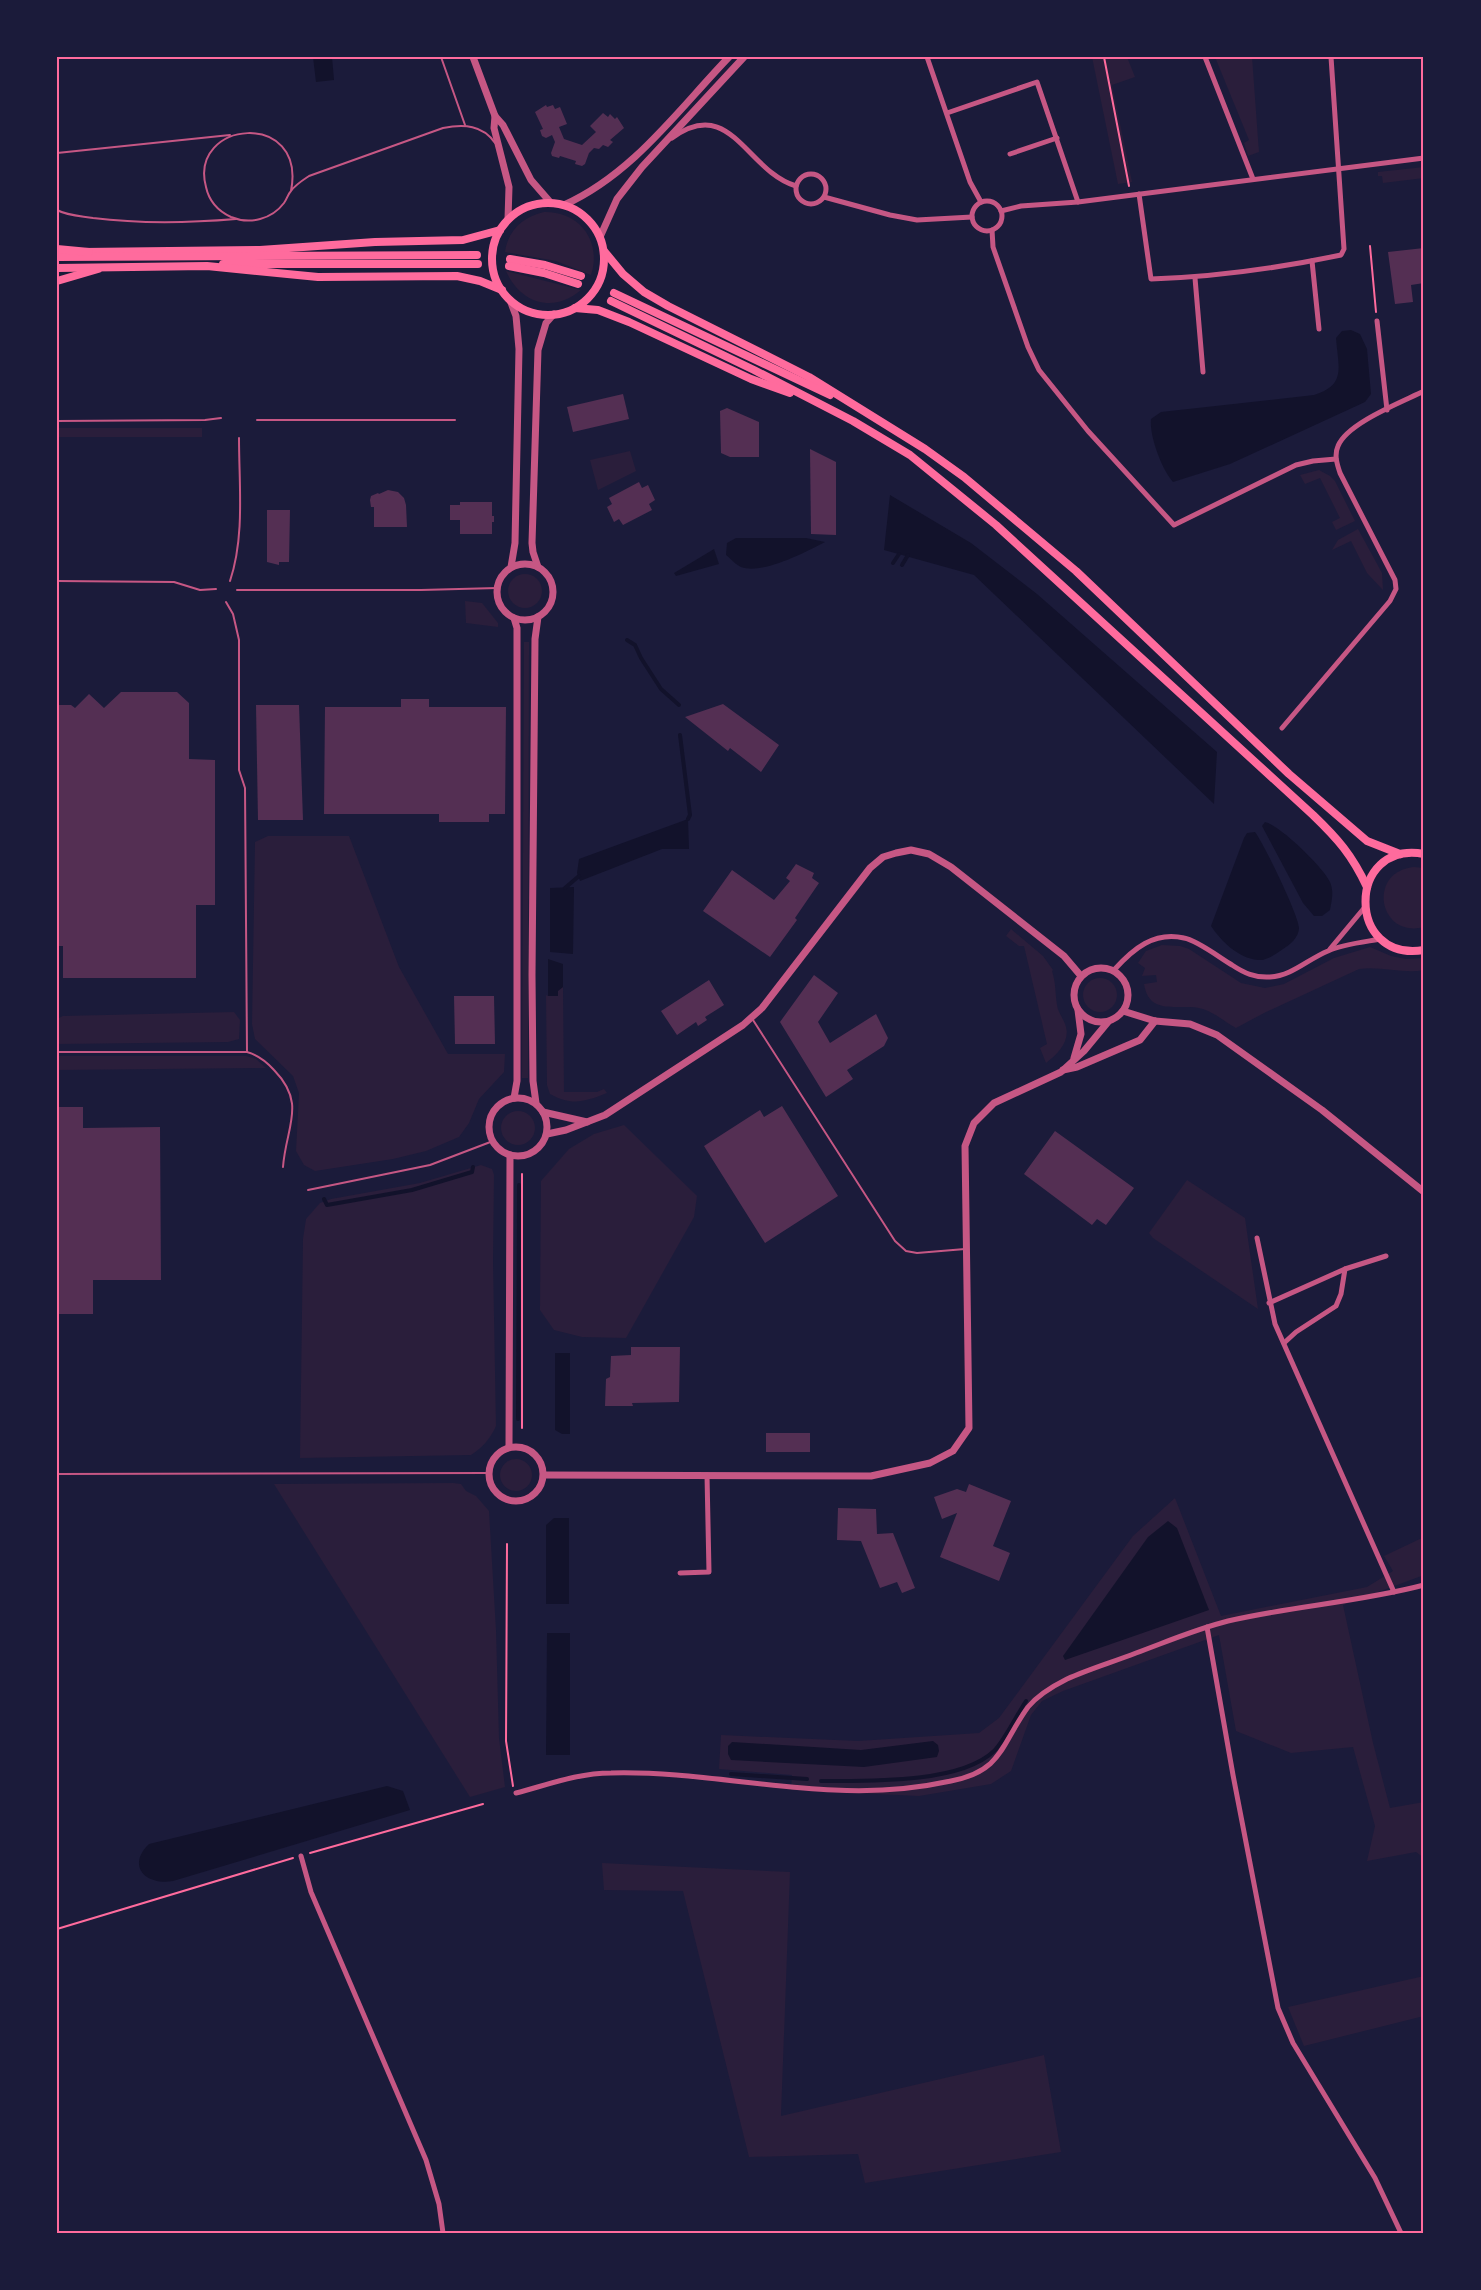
<svg xmlns="http://www.w3.org/2000/svg" width="1481" height="2290" viewBox="0 0 1481 2290" font-family="Lato,sans-serif">
<style>
.green{fill:#2a1e3b}
.water{fill:#12122b}
.lines{fill:none;stroke-linecap:round;stroke-linejoin:round}
.stream{stroke:#12122b;stroke-width:4}
.building{fill:#542f53}
.path{stroke:#ff6b9d;stroke-width:2}
.service{stroke:#c65784;stroke-width:2}
.minor{stroke:#c65784;stroke-width:5}
.tertiary{stroke:#c65784;stroke-width:7}
.primary{stroke:#ff6b9d;stroke-width:8}
.trunk{stroke:#ff6b9d;stroke-width:8}
.neatline{fill:none;stroke:#ff6b9d;stroke-width:2}
</style>
<rect width="100%" height="100%" fill="#1b1b3a"/>
<g class="green">
<path d="M1092,57H1127L1135,77L1112,85L1132,182L1118,184Z"/>
<path d="M1215,57H1252L1259,152L1248,156L1244,143L1249,140Z"/>
<path d="M1424,167V178L1383,183L1382,176H1378V172Z"/>
<path d="M544,212C580,211 602,242 591,275L556,261L505,252C508,230 523,217 544,212Z"/>
<path d="M506,271L581,290C553,314 520,303 506,271Z"/>
<rect x="57" y="428" width="145" height="9"/>
<path d="M630,451L636,471L598,490L590,460Z"/>
<path d="M1319,470L1330,476L1335,481L1355,521L1336,530L1332,522L1340,518L1320,478L1305,484L1300,475Z"/>
<path d="M1358,529L1382,573L1383,590L1367,573L1351,541L1332,550L1338,540Z"/>
<circle cx="525" cy="591" r="17"/>
<path d="M465,601L482,603L498,623V627L466,623Z"/>
<path d="M524,642H529L528,1078H522Z"/>
<path d="M268,836H349L399,967L448,1054H505L504,1072L479,1099L469,1123L459,1137L426,1151L393,1159L315,1171L304,1165L296,1151L299,1093L293,1076L255,1039L252,1024L255,842Z"/>
<path d="M1414,867L1424,868V927C1379,939 1366,872 1414,867Z"/>
<path d="M1011,929L1043,956L1053,970L1052,971C1056,983 1055,993 1057,1005C1058,1013 1064,1019 1066,1027C1070,1042 1057,1055 1046,1063L1040,1048L1047,1044L1024,946H1019L1006,936Z"/>
<path d="M1162,945L1180,946L1189,949L1241,983L1265,988L1284,984L1334,958L1370,947L1391,956L1406,959L1424,958V970C1404,974 1382,966 1359,969L1264,1013L1236,1028C1225,1022 1215,1013 1203,1009C1182,1002 1149,1018 1144,984L1157,982L1156,975L1142,976L1145,968L1138,963L1146,951Z"/>
<circle cx="1100" cy="995" r="17"/>
<path d="M563,987L564,1092H597L604,1089L607,1093C584,1102 572,1106 550,1094L547,1085L546,995L548,996Z"/>
<path d="M234,1012L240,1020L239,1039L228,1042L57,1044V1019L63,1016Z"/>
<path d="M57,1056H246L256,1059L266,1068L57,1070Z"/>
<circle cx="518" cy="1128" r="17"/>
<path d="M624,1125L697,1196L694,1217L626,1338L582,1337L554,1330L540,1310L541,1181L569,1149L594,1134Z"/>
<path d="M481,1165L492,1169L494,1175L493,1261L496,1426C490,1439 483,1447 471,1455L300,1458L303,1239L306,1219L320,1203L331,1199L420,1183Z"/>
<path d="M1187,1180L1245,1218L1258,1309L1153,1238L1149,1233Z"/>
<circle cx="516" cy="1475" r="16"/>
<path d="M453,1483L461,1484L466,1491L476,1496L489,1511L496,1630L499,1738L505,1787L470,1797L274,1484Z"/>
<path d="M1175,1498L1221,1616L1367,1587L1393,1571L1384,1556L1424,1537V1575L1343,1605L1373,1743L1390,1808L1424,1802V1858L1416,1852L1367,1861L1375,1826L1353,1747L1291,1753L1236,1731L1219,1635L1063,1691L1042,1701L1031,1715L1011,1771L991,1784L919,1796L791,1790L792,1775L719,1769L721,1735L858,1741L979,1733L999,1718L1133,1536Z"/>
<path d="M602,1863L790,1872L781,2116L1044,2055L1061,2152L865,2183L858,2154L749,2157L683,1891L604,1890Z"/>
<path d="M1424,1976V2016L1304,2046L1288,2007Z"/>
</g>
<g class="water">
<path d="M313,57H332L334,80L316,82Z"/>
<path d="M1351,330L1360,334L1367,349L1371,394L1365,402L1230,464L1173,482C1162,470 1149,435 1151,419L1161,412L1314,395C1347,385 1338,367 1336,338L1342,331Z"/>
<path d="M890,495L971,543L1037,594L1217,752L1214,804L974,575L884,550Z"/>
<path d="M736,538H806L825,542C806,552 762,575 741,567C736,565 731,559 726,555L727,543Z"/>
<path d="M714,549L719,564L676,576L674,573Z"/>
<path d="M688,819L689,849H662L580,881L577,873L579,859Z"/>
<path d="M1265,822C1280,825 1324,868 1330,882C1334,892 1332,899 1330,910L1322,916H1314L1303,903L1262,826Z"/>
<path d="M1255,832C1263,842 1299,916 1299,928C1299,937 1290,945 1283,949C1276,954 1266,961 1258,960C1238,958 1221,941 1211,926L1244,838L1247,833Z"/>
<path d="M574,887L573,954L550,952V888Z"/>
<path d="M548,959L563,964V987L558,991V996H548Z"/>
<path d="M555,1353H570V1434H562L555,1430Z"/>
<path d="M554,1518H569V1604H546V1525Z"/>
<path d="M1168,1521L1177,1528L1209,1610L1065,1660L1063,1656L1148,1537Z"/>
<path d="M547,1633H570V1755H546Z"/>
<path d="M933,1741L938,1745L939,1751L937,1757L864,1767L731,1760L728,1754V1746L732,1742L861,1750Z"/>
<path d="M387,1786L403,1791L410,1810L173,1881C146,1886 126,1866 149,1844Z"/>
</g>
<g class="lines">
<g class="stream">
<path d="M893,563L899,554"/>
<path d="M902,565L908,555"/>
<path d="M627,640L635,645L641,658L661,689L679,705"/>
<path d="M680,735L690,815L688,819"/>
<path d="M565,888L579,876"/>
<path d="M324,1199L327,1205L412,1190L472,1172L473,1167"/>
<path d="M518,1419L519,1185"/>
<path d="M731,1774L807,1779"/>
<path d="M821,1781C866,1781 960,1784 994,1751C1003,1743 1018,1713 1026,1701"/>
</g>
</g>
<g class="building">
<path d="M546,105L547,107L553,105L555,109L560,107L567,124L559,127L564,139L582,145L596,132L590,126L603,113L608,117L610,114L615,119L617,117L624,128L610,140L613,142L608,147L603,145L599,149L594,148L589,153L585,164L582,166L575,164L576,161L560,156L559,158L552,156L551,153L555,142L552,135L546,138L542,136L540,130L543,129L535,112Z"/>
<path d="M1424,248V283L1411,285L1413,302L1395,304L1388,252Z"/>
<path d="M623,394L629,419L573,432L567,407Z"/>
<path d="M727,408L759,422V457H730L721,453L720,411Z"/>
<path d="M810,449L836,462V535L811,534Z"/>
<path d="M639,482L642,488L648,485L655,500L649,504L652,510L623,525L619,519L614,522L607,507L612,504L609,498Z"/>
<path d="M388,490L398,492L404,498L406,505L407,527H374V507H371L370,500L371,496L378,493L379,494Z"/>
<path d="M460,502H492V516H494V522H492V534H460V520H450V505H460Z"/>
<path d="M267,510H290L289,562H279V565L267,562Z"/>
<path d="M121,692H177L189,703V759L215,760V905H196V978H63V946H57V705H71L75,708L89,694L104,708Z"/>
<path d="M401,699H429V707H506L505,814H489V822H439V814H324L325,707H401Z"/>
<path d="M723,704L779,745L761,772L730,748L728,751L685,717Z"/>
<path d="M256,705H299L303,820H258Z"/>
<path d="M796,864L814,873L812,878L819,883L795,918L797,920L770,957L703,911L732,870L774,900L790,881L786,878Z"/>
<path d="M814,975L838,993L818,1022L830,1043L876,1014L888,1038L884,1046L847,1070L853,1079L826,1097L780,1022Z"/>
<path d="M709,980L724,1005L705,1017L707,1020L698,1026L696,1022L677,1035L661,1011Z"/>
<path d="M454,996H494L495,1044H455Z"/>
<path d="M782,1106L838,1196L765,1243L704,1146L760,1110L764,1117Z"/>
<path d="M57,1107H83V1128L160,1127L161,1280H93V1314H57Z"/>
<path d="M1055,1131L1134,1188L1106,1225L1097,1219L1092,1225L1024,1174Z"/>
<path d="M631,1347H680L679,1402L632,1403L633,1406H605L606,1379L610,1377L611,1356L631,1355Z"/>
<rect x="766" y="1433" width="44" height="19"/>
<path d="M969,1484L1011,1501L993,1546L1010,1553L999,1581L940,1557L957,1513L942,1519L934,1497L957,1489L966,1492Z"/>
<path d="M838,1508L876,1509L877,1534L893,1533L915,1588L902,1593L897,1582L880,1588L861,1541L837,1540Z"/>
</g>
<g class="lines">
<g class="path">
<path d="M1104,57L1129,186"/>
<path d="M1370,246L1376,312"/>
<path d="M522,1428V1174"/>
<path d="M507,1544L506,1741L513,1786"/>
<path d="M310,1853L483,1804"/>
<path d="M57,1929L293,1858"/>
</g>
<g class="service">
<path d="M441,57L465,125"/>
<path d="M57,153L230,135"/>
<path d="M291,191C307,109 188,120 206,187C209,201 218,211 231,217C250,225 272,219 284,203C287,199 288,194 291,191C295,185 303,180 309,176L443,128C464,124 483,125 495,143"/>
<path d="M57,210C68,216 81,216 93,218C141,224 188,223 236,219"/>
<path d="M257,420H455"/>
<path d="M57,421L205,420L221,418"/>
<path d="M57,581L174,582L200,590L216,589"/>
<path d="M230,581C245,536 239,485 239,438"/>
<path d="M237,590H421L497,588"/>
<path d="M226,602L233,614L239,640V770L245,788L247,1052"/>
<path d="M753,1020L895,1241L906,1251L917,1253L965,1249"/>
<path d="M57,1052H247C258,1055 266,1061 274,1070C307,1104 286,1126 283,1167"/>
<path d="M308,1190L430,1165L493,1141"/>
<path d="M57,1474L488,1473"/>
</g>
<g class="minor">
<path d="M927,57L970,182L981,202"/>
<path d="M1205,57L1253,179"/>
<path d="M947,113L1037,82L1078,202"/>
<path d="M672,138C731,95 746,171 796,186"/>
<path d="M1010,154L1057,138"/>
<circle cx="811" cy="189" r="15"/>
<path d="M1139,194L1151,279C1215,277 1279,268 1341,255L1344,249L1331,57"/>
<path d="M824,197L890,215L917,220L972,217"/>
<circle cx="987" cy="216" r="15"/>
<path d="M1001,211L1021,206L1078,202L1424,158"/>
<path d="M992,230L993,247L1028,347L1039,370L1088,431L1174,525L1296,465L1313,461L1336,459"/>
<path d="M1312,261L1319,329"/>
<path d="M1195,278L1203,372"/>
<path d="M1377,321L1387,410"/>
<path d="M1282,728L1390,601L1396,589L1395,580L1340,473C1337,464 1334,455 1338,446C1347,423 1402,402 1424,391"/>
<path d="M1330,949L1365,907"/>
<path d="M1114,970C1133,949 1154,931 1184,938C1197,940 1220,958 1232,965C1244,973 1255,978 1270,977C1292,976 1308,959 1328,951C1343,944 1364,942 1381,939"/>
<path d="M1257,1238L1275,1324L1394,1592"/>
<path d="M1269,1303L1345,1269L1386,1256"/>
<path d="M1284,1343L1296,1332L1336,1306L1341,1294L1345,1269"/>
<path d="M680,1573L709,1572L707,1475"/>
<path d="M1207,1627L1233,1775L1278,2008L1293,2043L1375,2178L1401,2233"/>
<path d="M516,1793C547,1785 578,1773 611,1773C686,1771 760,1787 834,1790C872,1792 914,1789 951,1781C1003,1771 1001,1744 1028,1707C1038,1695 1053,1686 1067,1679C1089,1669 1113,1662 1136,1653C1166,1642 1196,1629 1228,1621C1292,1606 1360,1602 1424,1585"/>
<path d="M301,1856L311,1892L426,2160L439,2204L443,2233"/>
</g>
<g class="tertiary">
<path d="M473,57L495,116L503,125L531,180L551,203"/>
<path d="M495,116L494,128L509,187L508,219"/>
<path d="M564,205C633,174 678,110 729,57"/>
<path d="M600,237L617,199L642,167L744,57"/>
<path d="M510,300L516,316L519,349L515,543L511,567"/>
<circle cx="525" cy="592" r="28"/>
<path d="M538,567L533,552L532,543L538,350L546,323L554,314"/>
<circle cx="1101" cy="995" r="27"/>
<path d="M1123,1011L1155,1021L1190,1024L1217,1035L1322,1110L1424,1192"/>
<path d="M1074,1058L1081,1034L1078,1010"/>
<path d="M1063,1070L1077,1067L1140,1040L1155,1021"/>
<circle cx="518" cy="1127" r="29"/>
<path d="M514,1098L517,1081V628L514,618"/>
<path d="M536,1103L533,1081L532,975L535,639L538,617"/>
<path d="M543,1112L587,1122"/>
<path d="M547,1134L566,1130L605,1115L743,1025L762,1008L870,868L883,857L896,853L911,850L929,854L951,867L1064,956L1081,976"/>
<circle cx="516" cy="1474" r="27"/>
<path d="M509,1447L510,1155"/>
<path d="M544,1475L871,1476L930,1463L953,1451L969,1428L965,1146L974,1123L994,1103L1061,1072L1084,1051L1108,1022"/>
</g>
<g class="primary">
<circle cx="548" cy="259" r="56"/>
<path d="M604,251L623,274L644,292L668,306L809,377L925,449L964,477L1076,571L1289,774L1367,841L1400,854"/>
<path d="M82,252L260,250L375,242L463,240L500,230"/>
<path d="M57,257L477,255"/>
<path d="M510,259L545,265L581,276"/>
<path d="M223,264H478"/>
<path d="M509,266L544,273L578,284"/>
<path d="M57,268L207,266L318,277L457,276L480,281L502,290"/>
<path d="M614,293L830,395"/>
<path d="M611,301L754,370L853,421L910,455L996,525L1313,815C1338,839 1352,855 1367,887"/>
<path d="M575,308L598,310L629,322L751,379L790,393"/>
<path d="M1424,854C1346,840 1346,963 1424,950"/>
</g>
<g class="trunk">
<path d="M57,249L89,252"/>
<path d="M57,281L98,269"/>
</g>
</g>
<rect width="1481" height="2290" fill="none" stroke="#1b1b3a" stroke-width="117"/>
<rect x="58" y="58" width="1364" height="2174" class="neatline"/>
</svg>
